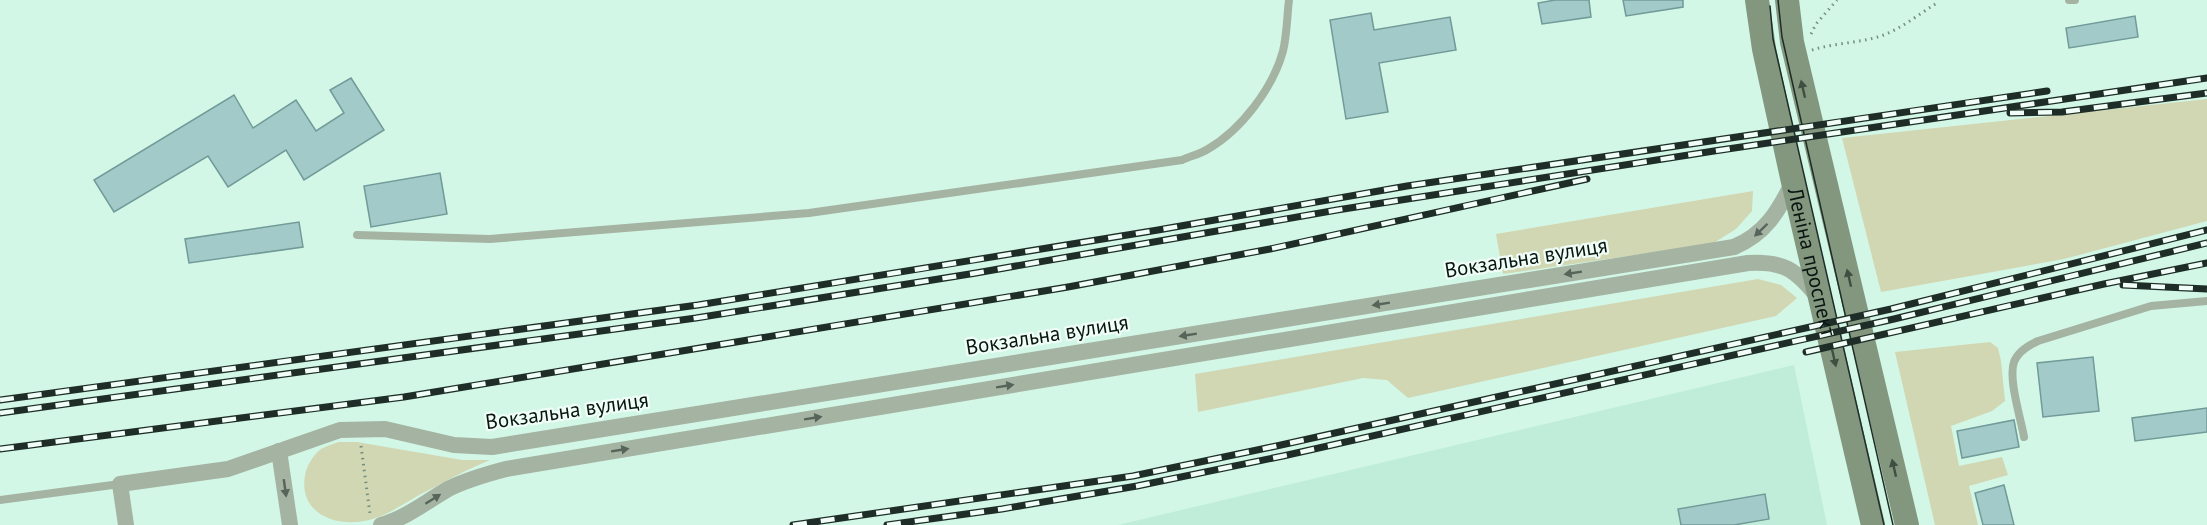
<svg xmlns="http://www.w3.org/2000/svg" width="2207" height="525" viewBox="0 0 2207 525" font-family="'PT Sans',sans-serif">
<style>
.built{fill:#c0edd9}
.green{fill:#d1d6b3}
.building{fill:#a1cac8;stroke:#719a98;stroke-width:1.5}
.lines{fill:none;stroke-linecap:round;stroke-linejoin:round}
.path{stroke:#748e82;stroke-width:3;stroke-dasharray:1.5 4.5;stroke-linecap:butt}
.service{stroke:#a5b3a3;stroke-width:8}
.minor{stroke:#a5b3a3;stroke-width:16}
.secondary{stroke:#83977f;stroke-width:24}
.tram{stroke:#1e2d27;stroke-width:1.5}
.rail-casing{stroke:#1e2d27;stroke-width:7}
.rail{stroke:#f0fef7;stroke-width:4.5;stroke-dasharray:14;stroke-linecap:butt}
.oneway{fill:#3f5042}
.oneway2{fill:#56645a}
.labels{text-anchor:middle;stroke-width:4.5;stroke-linejoin:round;paint-order:stroke}
.street-label{font-size:21px;fill:#081510;stroke:#f0fef7}
</style>
<rect width="100%" height="100%" fill="#d2f7e6"/>
<path class="built" d="M1794,365L1827,525H1118Z"/>
<g class="green">
<path d="M2207,99V221L2064,259L1881,292L1842,138Z"/>
<path d="M1753,191L1752,211L1736,229L1712,244L1503,274L1496,234Z"/>
<path d="M1758,279L1781,285L1797,298L1776,316L1408,398L1387,380L1363,378L1198,412L1195,374Z"/>
<path d="M1990,342L1998,348L2001,361L2005,401L1992,411L1951,426L1959,466L2002,457L2008,475L1969,486L1978,525H1935L1895,352Z"/>
<path d="M339,442H357L462,460H490C465,470 443,483 419,495C400,506 379,521 356,522C324,524 297,506 306,471C308,464 315,453 321,449C326,446 333,444 339,442Z"/>
</g>
<g class="building">
<path d="M1555,0H1589L1591,17L1542,24L1538,3Z"/>
<path d="M1623,0H1683V7L1626,16Z"/>
<path d="M1371,13L1374,30L1450,17L1456,50L1379,63L1388,112L1346,119L1330,20Z"/>
<path d="M2135,16L2138,37L2069,48L2066,28Z"/>
<path d="M351,78L384,130L304,180L286,150L228,187L208,156L114,212L94,180L234,95L253,128L296,100L316,131L344,113L330,90Z"/>
<path d="M440,173L447,214L371,227L364,186Z"/>
<path d="M299,222L303,247L189,263L185,239Z"/>
<path d="M2093,357L2099,411L2043,417L2037,363Z"/>
<path d="M2207,408V432L2135,441L2132,418Z"/>
<path d="M2014,420L2019,447L1962,458L1957,431Z"/>
<path d="M2004,485L2014,525H1983L1975,493Z"/>
<path d="M1765,494L1769,519L1734,525H1681L1678,509Z"/>
</g>
<g class="lines">
<g class="path">
<path d="M1811,34L1816,24L1837,0"/>
<path d="M1812,50C1834,43 1859,43 1881,36C1901,29 1919,14 1937,3"/>
<path d="M361,446L370,514"/>
</g>
<g class="service">
<path d="M2069,0H2075"/>
<path d="M357,235L490,239L809,213L1182,160C1191,156 1200,154 1208,149C1241,130 1273,88 1283,51C1287,35 1287,16 1289,0"/>
<path d="M2024,437C2021,419 2008,379 2014,362C2018,351 2029,345 2038,341L2151,306L2207,301"/>
<path d="M0,500L120,484"/>
</g>
<g class="minor">
<path d="M279,451L290,525"/>
<path d="M126,525L120,484L228,469L340,430L385,429L454,445L492,447L1734,247C1765,234 1778,212 1793,182"/>
<path d="M381,525C406,518 426,502 448,489C466,480 487,474 506,469L1748,263C1783,261 1795,269 1817,296"/>
</g>
<g class="secondary">
<path id="s1" d="M1757,0L1764,49L1793,182L1873,525"/>
<path d="M1787,0L1792,42L1907,525"/>
</g>
<g class="tram">
<path d="M1778,0L1782,37L1893,525"/>
<path d="M1770,6L1773,39L1884,525"/>
</g>
<g class="rail-casing">
<g id="rail">
<path d="M2010,113L2062,112L2207,93"/>
<path d="M2123,285L2207,289"/>
<path d="M1806,352L2104,284L2207,263"/>
<path d="M0,400L698,305L1158,230L1407,186L2047,91"/>
<path d="M0,413L696,318L976,273L1337,210L1714,151L2207,78"/>
<path d="M0,449L404,397L1068,287L1270,249L1587,179"/>
<path d="M793,525L1133,476L1281,445L1891,309L2207,230"/>
<path d="M887,525L1002,509L1137,486L1283,456L1894,319L2207,243"/>
</g>
</g>
<use href="#rail" class="rail"/>
</g>
<defs><path id="oneway-solid" d="M-6-.8H1V-3.2L6.5 0L1 3.2V.8H-6Z" transform="scale(1.5)"/></defs>
<g class="oneway">
<use href="#oneway-solid" transform="translate(1803 89) rotate(-103)"/>
<use href="#oneway-solid" transform="translate(1849 278) rotate(-103)"/>
<use href="#oneway-solid" transform="translate(1834 358) rotate(77)"/>
<use href="#oneway-solid" transform="translate(1894 468) rotate(-103)"/>
</g>
<g class="oneway2">
<use href="#oneway-solid" transform="translate(1761 230) rotate(136)"/>
<use href="#oneway-solid" transform="translate(1573 273) rotate(171)"/>
<use href="#oneway-solid" transform="translate(1381 304) rotate(171)"/>
<use href="#oneway-solid" transform="translate(1188 335) rotate(171)"/>
<use href="#oneway-solid" transform="translate(1005 386) rotate(-9)"/>
<use href="#oneway-solid" transform="translate(813 418) rotate(-9)"/>
<use href="#oneway-solid" transform="translate(620 450) rotate(-9)"/>
<use href="#oneway-solid" transform="translate(285 488) rotate(82)"/>
<use href="#oneway-solid" transform="translate(433 499) rotate(-32)"/>
</g>
<g class="labels">
<g class="street-label">
<text transform="translate(1526 258) rotate(-9)" y="7">Вокзальна вулиця</text>
<text dy="7" stroke="none"><textPath href="#s1" startOffset="268">Леніна проспект</textPath></text>
<text transform="translate(1047 335) rotate(-9)" y="7">Вокзальна вулиця</text>
<text transform="translate(567 411) rotate(-8)" y="7">Вокзальна вулиця</text>
</g>
</g>
</svg>
